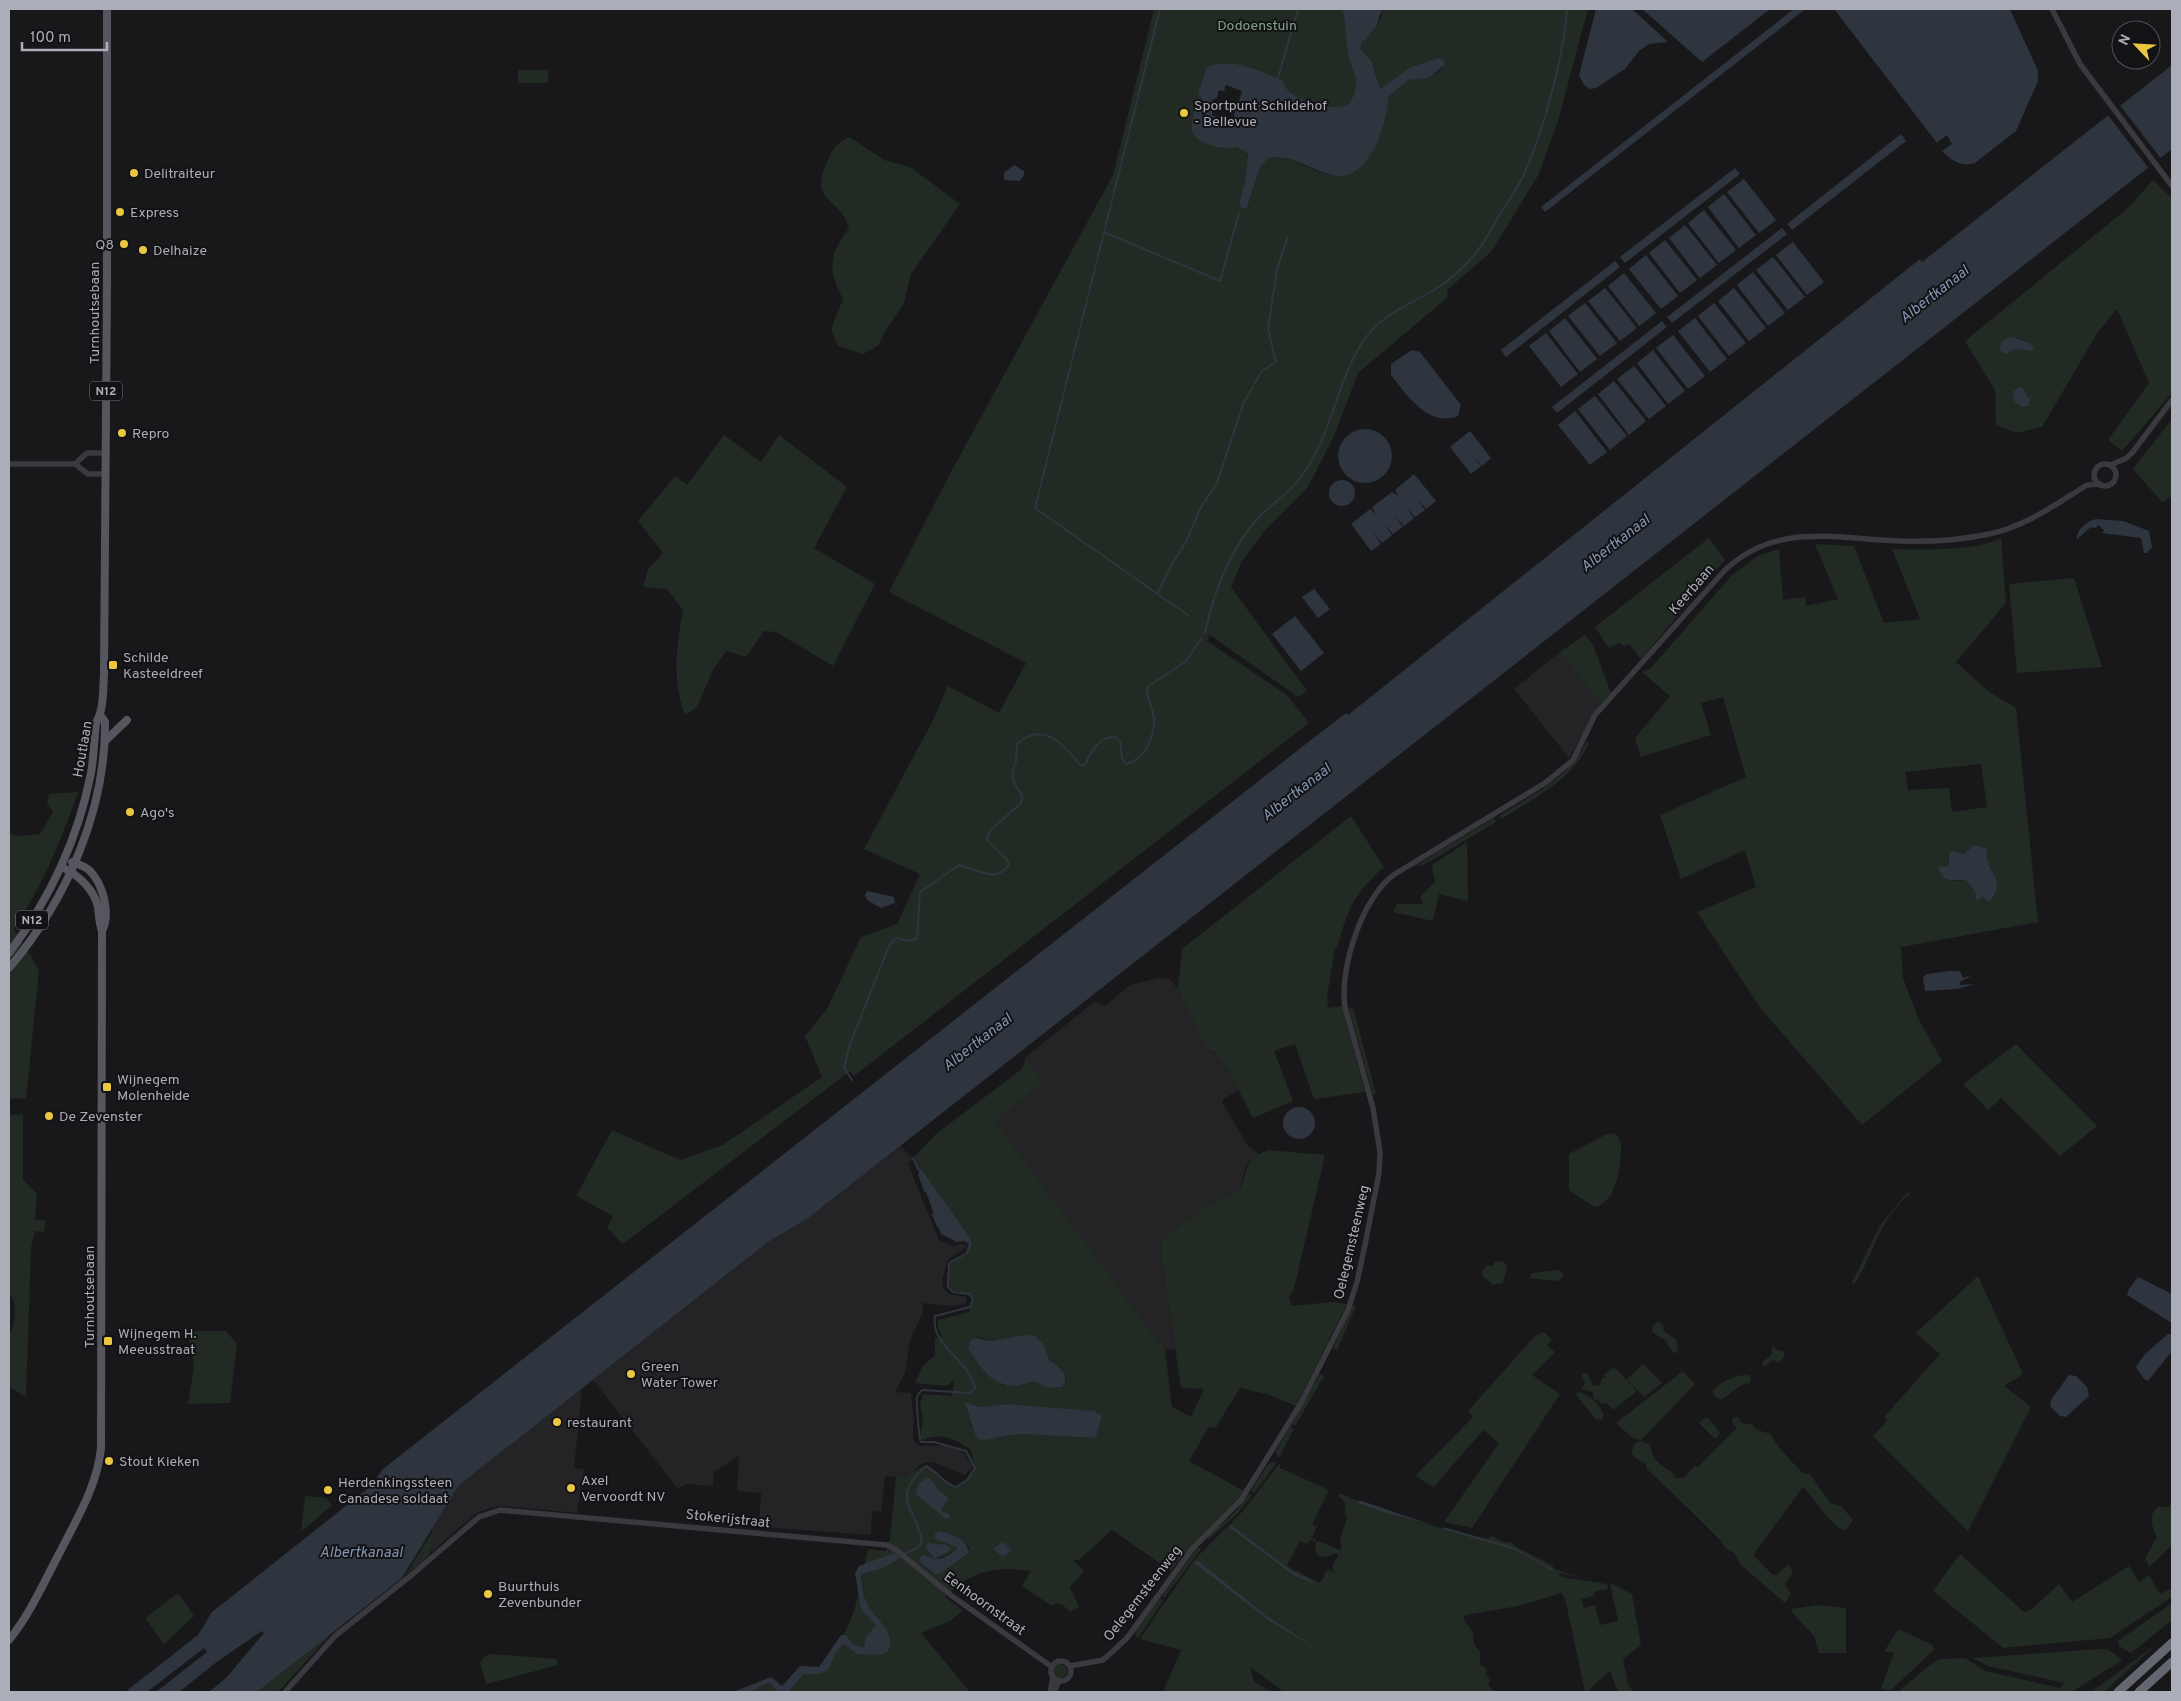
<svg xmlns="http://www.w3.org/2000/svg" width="2181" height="1701" viewBox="0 0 2181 1701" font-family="Overpass,sans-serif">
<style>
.built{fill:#242427}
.green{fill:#222a24;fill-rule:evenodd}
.water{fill:#2e353e;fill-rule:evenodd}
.pier{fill:#18181a}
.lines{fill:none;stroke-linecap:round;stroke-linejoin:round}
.stream{stroke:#2e353e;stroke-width:2}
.minor{stroke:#39393f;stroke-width:5.5}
.major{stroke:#55565e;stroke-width:8}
.highway{stroke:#656770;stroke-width:9}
.poi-dot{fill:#eac740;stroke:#131315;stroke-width:2}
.labels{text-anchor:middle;stroke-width:4;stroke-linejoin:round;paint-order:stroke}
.shield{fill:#131315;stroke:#7d7f88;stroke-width:1}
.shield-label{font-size:12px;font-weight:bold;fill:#abadb9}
.park-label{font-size:14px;fill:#83a389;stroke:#131315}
.poi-label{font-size:14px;fill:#abadb9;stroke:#131315;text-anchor:start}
.street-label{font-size:14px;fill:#abadb9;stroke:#131315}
.water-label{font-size:15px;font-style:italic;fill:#8496b2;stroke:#131315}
</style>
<rect width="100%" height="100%" fill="#18181a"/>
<g class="built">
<path d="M1560,652L1601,704L1569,758L1514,689Z"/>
<path d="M1158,978L1170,979L1178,989L1206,1048L1217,1055L1233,1078L1239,1090L1223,1099L1222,1102L1248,1146L1259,1154L1246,1165L1240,1189L1206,1206L1161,1240L1160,1247L1175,1349L1165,1350L995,1121L1043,1083L1026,1057L1095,1001L1105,1006L1130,985Z"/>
<path d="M900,1146L913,1158L908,1164L939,1240L952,1246L963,1244L967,1247L948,1260L942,1280L943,1288L948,1294L966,1297L967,1301L965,1304L951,1306L923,1303V1312L910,1341L905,1373L895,1392L911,1393L914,1421L913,1436L915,1443L920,1446L950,1445L965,1455L973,1467L964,1475L934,1462H926L918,1466L907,1478L885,1476L881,1512L872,1511L871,1535L759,1527L761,1493L737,1491L739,1456L714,1472L713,1486L685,1484L678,1489L593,1380L768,1242L807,1219Z"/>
<path d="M582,1388L574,1468L584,1469L577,1513L502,1506L493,1507L476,1513L432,1552V1528L458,1486Z"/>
</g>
<g class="green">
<path d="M1154,9H1342C1347,26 1345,46 1350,63C1352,70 1355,74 1356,81C1356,89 1354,97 1349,103C1338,116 1283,98 1283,82C1266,72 1224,55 1206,68L1199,94L1202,98L1201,103H1197L1203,142L1221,148L1237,147L1248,154L1245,180L1239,204L1241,208H1247L1260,167L1269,158C1296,155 1310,173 1332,175C1363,178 1373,153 1381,129C1385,117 1388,109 1389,96C1396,90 1403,81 1411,79C1424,75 1435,78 1444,66L1438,58C1417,66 1399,72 1383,88H1379C1378,80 1376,72 1373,65C1369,57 1361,52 1361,44L1381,18L1382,9H1588L1558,121L1539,174L1491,252L1447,290L1448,297L1358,373L1334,436L1308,487L1266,529L1242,561L1231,587L1307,691L1298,697L1210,635L1207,641L1287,695L1309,723L854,1076L850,1071L623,1244L607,1228L613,1216L576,1196L612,1130L680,1160L723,1145L822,1077L805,1036L827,1009L861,937L897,924L920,874L864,849L932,722L948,686L999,713L1026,663L889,592L951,472L1113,175Z"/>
<rect x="518" y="70" width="30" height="13"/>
<path d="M849,137L884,160L910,167L960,204L911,274L904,303L884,333L878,346L863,354L838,346L831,329L843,299C827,268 829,255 849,228C841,197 808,204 827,162C834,147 835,145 849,137Z"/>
<path d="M2153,180L2172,198V393L2122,451L2108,440L2149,383L2117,309L2098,332L2042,427L2016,433L1996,425L1995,390L1965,341L2128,208ZM2013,337L2024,340L2032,351L2015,349L2007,354Z"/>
<path d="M2172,419V495L2163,503L2133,469Z"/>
<path d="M724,435L761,462L779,435L847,487L814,548L875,584L833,666L776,632L764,631L746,657L726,651L713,670L697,707L685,715C672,681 676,645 683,610L667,589L643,587L648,569L663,553L638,521L675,476L687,485Z"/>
<path d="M1709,538L1725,560L1641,659L1629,644L1625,646L1619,643L1609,648L1595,627Z"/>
<path d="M2001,538L2006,603L1956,662L1988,691L2016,708L2038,922L1901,947L1903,978L1919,1020L1942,1061L1862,1125L1761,1009L1697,912L1756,887L1745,850L1681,879L1660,815L1746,777L1723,697L1701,703L1711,735L1641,757L1635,738L1670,696L1642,672L1651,668L1732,575L1758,556L1779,549L1783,600L1805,597L1806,606L1838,599L1815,544L1854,546L1884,623L1920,619L1892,549C1920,550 1978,551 2001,538ZM1981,764L1987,807L1952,812L1949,788L1908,790L1905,772ZM1974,845C1987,861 1999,873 1995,894L1986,899L1981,894L1980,897L1967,881L1947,880L1940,874L1938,866L1948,868V855L1954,851L1962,854Z"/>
<path d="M2074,578L2102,667L2017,673L2009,584Z"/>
<path d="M1585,635L1593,645L1611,693L1601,704L1560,652Z"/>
<path d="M1586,742L1589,743C1572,780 1535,798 1501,819L1499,816C1531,795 1570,778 1586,742Z"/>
<path d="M78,792C61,841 42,886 14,929L39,970L26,1099L9,1098V833L18,836L40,834L53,812L47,803L49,794Z"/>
<path d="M1351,816L1384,867C1353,895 1348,908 1337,948H1335L1327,997L1328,1008L1342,1006L1365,1092L1314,1099L1295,1044L1274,1051L1293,1101L1253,1118L1228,1070L1214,1052L1206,1048L1178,989L1182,949Z"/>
<path d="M1494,818L1496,822L1424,865L1415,866Z"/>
<path d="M1467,842L1468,901L1439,894L1433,921L1393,912L1397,904H1423L1420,897L1435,882L1432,865Z"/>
<path d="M1352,1008L1355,1015L1376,1094L1373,1095L1349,1009Z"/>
<path d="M2016,1044L2097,1126L2060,1156L2001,1098L1988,1110L1963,1084Z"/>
<path d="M1026,1057L1043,1083L995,1121L1165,1350L1172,1407L1191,1417L1204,1389L1181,1388L1160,1247L1161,1240L1206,1206L1240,1189C1248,1171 1243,1160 1268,1150L1325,1155L1294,1289L1289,1298L1292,1306L1332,1302L1347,1304L1296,1406L1267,1394L1240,1388L1216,1427L1208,1428L1189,1461L1244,1491C1222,1519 1193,1541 1171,1571L1112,1530L1079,1560H1073L1084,1571L1070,1587L1079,1607L1070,1612L1063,1605L1057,1603L1052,1606L1022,1586L1031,1571C994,1566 972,1570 945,1597L963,1610L950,1621L921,1633L970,1692H741L764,1681L781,1688L799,1672L822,1669L840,1642L854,1612L868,1549L886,1551L890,1538L896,1477L907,1478L910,1473L927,1465L926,1466C938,1472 943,1483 956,1487L967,1480L975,1468L971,1450C956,1439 941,1432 923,1440L920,1438L923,1421L920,1404L923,1394L952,1396L954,1379L947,1386L915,1383L922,1367L935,1355V1338L942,1336L938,1328V1320L969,1312L973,1298L967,1293L950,1290L948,1270L949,1263L970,1251L972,1243L921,1169H918L913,1158L936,1134L1022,1069ZM1017,1336L1046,1351L1050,1361L1062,1368L1066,1379L1062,1387L1047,1388L1036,1382L1021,1385H1002L969,1345L978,1337L993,1341ZM964,1403L980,1407L1008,1404L1102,1416L1096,1438L1020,1434L997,1438L971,1426L970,1412ZM960,1539L969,1547V1553L947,1569L932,1573L921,1564L929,1558L936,1561L956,1550L957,1547L947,1543ZM931,1545H946L944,1553L938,1558L932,1556L929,1549Z"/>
<path d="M23,1114V1180L37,1194L35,1219L46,1221L44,1232L35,1231L31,1248L26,1397L9,1387V1332L12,1331C15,1318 18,1304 9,1293V1115Z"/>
<path d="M1615,1133C1617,1136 1620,1139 1621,1143C1622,1160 1617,1205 1594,1207L1569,1190V1154L1605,1135Z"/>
<path d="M1908,1192L1910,1194C1878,1220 1875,1253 1855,1283L1851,1284L1880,1225Z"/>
<path d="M1502,1261L1507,1266L1503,1283L1493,1285L1482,1275V1272L1487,1265L1493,1266L1495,1262Z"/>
<path d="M1559,1270L1564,1276L1557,1281L1530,1278L1532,1273Z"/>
<path d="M1978,1276L2023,1374L2004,1386L2031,1407L1968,1531L1873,1436L1887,1421L1884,1417L1940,1354L1916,1333Z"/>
<path d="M1353,1305L1356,1306L1337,1350L1333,1348Z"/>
<path d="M1658,1321L1663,1324L1664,1331L1676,1340L1678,1352L1673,1353L1665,1340L1652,1332V1327Z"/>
<path d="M188,1331H226L237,1344L230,1403L188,1404L194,1366Z"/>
<path d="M1544,1332L1552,1340L1547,1345L1555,1352L1532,1375L1560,1394L1472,1528L1444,1522L1499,1443L1483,1430L1434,1487L1415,1476L1473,1417L1468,1411L1535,1336Z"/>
<path d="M1772,1345L1777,1350L1784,1351V1357L1778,1363L1774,1360L1763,1367V1362L1772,1354Z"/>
<path d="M1643,1364L1662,1383L1644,1397L1627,1379Z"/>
<path d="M1614,1367L1637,1391L1613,1410L1607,1403L1603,1404L1593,1398V1392L1582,1389L1585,1382L1581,1376L1584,1373L1588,1374L1592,1384L1594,1386L1600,1385L1602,1378L1606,1377L1604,1375Z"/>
<path d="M1683,1371L1695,1384L1641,1440L1634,1439L1616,1423Z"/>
<path d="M1320,1374L1324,1376L1295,1426L1292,1424Z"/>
<path d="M1748,1375L1751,1377L1750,1383C1737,1384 1732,1394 1721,1400L1714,1395L1713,1391C1721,1381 1735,1375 1748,1375Z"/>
<path d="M1577,1392C1589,1393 1599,1404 1604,1415L1602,1420L1595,1419C1588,1410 1583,1403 1576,1395Z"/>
<path d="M1738,1417L1741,1423L1751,1424L1757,1430L1771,1434C1777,1448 1793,1463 1804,1474H1810L1830,1503L1841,1506L1853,1520L1846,1531C1829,1526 1815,1498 1803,1487L1753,1555L1773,1575H1776L1789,1564L1793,1572L1785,1584L1791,1594L1785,1603L1741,1565L1734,1553L1725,1548L1721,1541L1690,1510L1647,1469L1646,1463L1638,1460L1631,1454L1635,1443L1640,1441L1649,1444C1652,1451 1652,1457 1658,1462C1664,1469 1672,1469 1676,1478H1683L1694,1467H1698L1737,1428L1732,1423L1733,1418Z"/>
<path d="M1705,1418H1708L1720,1433L1717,1438H1714L1699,1423Z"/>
<path d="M1290,1426L1294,1429L1279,1458L1275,1452Z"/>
<path d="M1272,1462L1277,1463L1254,1493L1251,1490L1268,1464Z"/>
<path d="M1279,1464L1332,1489L1280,1465V1468L1329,1490L1313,1522V1525L1317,1527L1312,1537L1317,1540L1315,1542L1312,1539L1307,1544L1300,1541L1287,1566L1320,1583L1328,1569L1335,1573L1332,1567L1338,1555L1337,1553L1326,1557L1318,1556L1315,1550L1316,1542L1319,1541L1340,1550L1342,1543H1339L1347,1517L1345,1514C1346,1504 1346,1502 1338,1496L1339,1493L1386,1513L1485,1540L1492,1536L1507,1543L1511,1542L1516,1547L1552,1565L1554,1569L1579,1577L1559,1573L1561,1577L1607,1584L1608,1589L1594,1592V1596L1581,1599L1584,1608L1595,1605L1600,1625L1618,1621L1610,1583L1632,1594L1641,1645L1623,1659L1628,1684L1633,1692H1618L1610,1671L1586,1692H1585L1566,1603L1562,1593L1518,1606L1465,1615L1463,1618L1473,1633L1474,1644L1480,1652V1665L1487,1669L1486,1674L1490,1680L1488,1684L1494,1692H1284L1250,1667L1254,1681L1271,1692H1163L1181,1650L1140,1639L1143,1634L1195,1559L1243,1511Z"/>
<path d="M1249,1494L1252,1495L1237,1514L1208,1540L1209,1535L1236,1511Z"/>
<path d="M305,1496L326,1498L332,1505L301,1532Z"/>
<path d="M2172,1501V1545L2149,1567L2145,1558L2157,1537C2152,1526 2147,1516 2158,1507H2169Z"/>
<path d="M432,1532C436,1558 423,1560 405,1576Z"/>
<path d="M1197,1548H1202L1164,1598L1162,1596Z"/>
<path d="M1960,1554L2024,1612L2031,1610L2059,1584L2072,1602L2129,1566L2139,1582L2149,1575L2160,1594L2172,1588V1597L2110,1638L2003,1648L1933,1591Z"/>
<path d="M178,1593L194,1616L164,1644L145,1618Z"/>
<path d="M1160,1598L1163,1601L1138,1638L1136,1637L1135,1632Z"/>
<path d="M2172,1603V1620L2131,1653L2119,1646L2118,1641Z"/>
<path d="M1817,1605L1846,1608V1653H1819L1814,1636L1792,1612V1609Z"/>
<path d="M1898,1629L1933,1645L1934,1650L1891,1690L1881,1689L1894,1652H1884Z"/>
<path d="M332,1633L278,1692H257Z"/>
<path d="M2158,1643L2104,1692H2091Z"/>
<path d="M2099,1649L2109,1650L2122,1660L2072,1692H1898L1926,1668L1939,1659L1965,1658L1985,1671L2060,1688L2064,1683L1988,1666L1973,1658Z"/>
<path d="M492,1654L556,1659L558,1665L486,1684L480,1663L485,1656Z"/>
<circle cx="1060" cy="1671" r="7"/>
</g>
<g class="water">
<path d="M1342,9H1382L1376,27L1361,44V49L1372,62L1380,89L1409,68L1438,58L1444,60V66L1428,78L1408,80L1389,96C1387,122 1370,185 1332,175C1310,170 1293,155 1269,158L1260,167L1247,208H1241L1239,204L1245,180L1248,154L1237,147C1222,151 1197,145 1191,129L1195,106L1201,102L1202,98L1198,94L1206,68C1225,55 1266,72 1284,82C1283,98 1338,115 1349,103C1354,97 1356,89 1356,81C1355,74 1352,69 1350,63C1345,46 1347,26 1342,9ZM1226,85L1242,91L1230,128L1216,123L1217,117L1212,115L1214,107L1212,100L1217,98L1219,90L1226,92L1224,89Z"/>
<path d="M1596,9H1632L1668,42L1649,44L1639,51L1625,69L1596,88L1590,89L1584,85L1579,75Z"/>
<path d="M1642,9H1770L1702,62Z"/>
<path d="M1794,9L1804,10L1545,212L1541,207Z"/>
<path d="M1834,9H2010L2038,71V81L2016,131L1975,163C1961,167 1952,161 1942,151L1952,144L1947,135L1937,143Z"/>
<path d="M2172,65V149L807,1219L768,1242L458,1486L402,1578L257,1692H209L226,1678L264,1633L262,1631L218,1661L179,1692H156L207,1652L204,1648L147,1692H125L198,1635L212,1612L371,1486L383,1469L1307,743L1346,713L1348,715L1920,259L1922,262Z"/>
<path d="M1901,134L1906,141L1792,230L1787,224Z"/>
<path d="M1014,165L1024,171V175L1020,181L1004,180V173Z"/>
<path d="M1735,168L1740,174L1625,263L1620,257Z"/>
<path d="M1744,179L1776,220L1759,233L1727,192Z"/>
<path d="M1724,194L1756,235L1739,248L1708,207Z"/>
<path d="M1704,210L1736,250L1719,263L1688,223Z"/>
<path d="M1685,225L1717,265L1700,278L1669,238Z"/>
<path d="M1782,228L1787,234L1672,323L1667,317Z"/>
<path d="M1665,240L1697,280L1680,293L1649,253Z"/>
<path d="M1793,242L1824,282L1807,295L1776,255Z"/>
<path d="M1646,255L1678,296L1661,309L1629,269Z"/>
<path d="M1773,257L1805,297L1788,310L1756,270Z"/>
<path d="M1615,261L1620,267L1506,357L1501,350Z"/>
<path d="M1753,272L1785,313L1768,326L1737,285Z"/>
<path d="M1624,273L1656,313L1639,326L1608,286Z"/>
<path d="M1605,288L1637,328L1620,341L1588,301Z"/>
<path d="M1734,288L1766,328L1749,341L1718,301Z"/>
<path d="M1585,303L1617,343L1600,356L1568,316Z"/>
<path d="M1714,303L1746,343L1729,356L1698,316Z"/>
<path d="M1565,318L1597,359L1580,372L1549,331Z"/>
<path d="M1695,318L1727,359L1710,372L1678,331Z"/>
<path d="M1662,321L1667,327L1557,413L1552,407Z"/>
<path d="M1546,333L1578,374L1561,387L1529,346Z"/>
<path d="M1673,335L1705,376L1688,389L1656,348Z"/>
<path d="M2013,337L2030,343L2034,349L2032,351L2015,349L2007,354L2002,352L1999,349C2001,342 2005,337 2013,337Z"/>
<path d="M1412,350L1420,352L1461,405L1458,416C1428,428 1406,394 1391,375V364Z"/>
<path d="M1653,350L1685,391L1668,404L1637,363Z"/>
<path d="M1634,366L1666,406L1649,419L1617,379Z"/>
<path d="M1614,381L1646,421L1629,435L1598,394Z"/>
<path d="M2019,387L2024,389L2027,397L2030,398L2029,406L2022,407L2014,401L2013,392Z"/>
<path d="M1595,396L1627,436L1610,450L1578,409Z"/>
<path d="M1575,411L1607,452L1590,465L1558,425Z"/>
<circle cx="1365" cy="456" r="27"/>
<path d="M1470,431L1491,458L1482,466L1472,455L1481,466L1471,474L1450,447Z"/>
<path d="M1414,474L1436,501L1426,509L1417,498L1425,510L1415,517L1406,507L1414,518L1404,526L1394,515L1403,527L1393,534L1384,524L1392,535L1382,543L1373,532L1381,544L1371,551L1351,524L1370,509L1376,514L1372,507L1392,492L1398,496L1395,490Z"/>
<circle cx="1342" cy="493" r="13"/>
<path d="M2096,519L2123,521L2149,531L2152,547L2147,553H2144L2141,538L2102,533L2104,530L2098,525L2096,528L2091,527L2077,539C2076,530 2087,521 2096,519Z"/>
<path d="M1314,589L1330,609L1318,618L1302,597Z"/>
<path d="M1295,616L1324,653L1301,671L1272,634Z"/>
<path d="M1974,845L1987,849C1987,853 1986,858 1988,862C1993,877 2004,882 1991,900L1988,901L1981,895V899L1976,900V893L1967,881C1951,877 1943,887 1938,866L1948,867L1949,852L1954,851L1963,854Z"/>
<path d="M867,891L894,897L895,903L881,908L867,900L865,895Z"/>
<path d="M1950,971H1960L1963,978L1972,975L1960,982V985L1974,984L1958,989L1925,991L1923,977L1927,974Z"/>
<circle cx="1299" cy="1123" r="16"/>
<path d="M918,1169H921L970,1238L972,1243L970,1251L967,1253L970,1244L965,1240L956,1241L941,1234Z"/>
<path d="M2138,1277L2172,1294V1323L2127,1295L2129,1289Z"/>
<path d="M2168,1334H2172V1351L2148,1381L2144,1379L2136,1367L2145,1354Z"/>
<path d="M1034,1335L1043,1344L1050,1361C1060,1367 1066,1370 1065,1382L1062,1387L1047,1388L1036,1382C1030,1382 1026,1384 1020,1385C995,1390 980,1368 968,1348L970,1341L975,1338L993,1341L1017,1336Z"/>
<path d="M2069,1375L2076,1376L2087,1387L2089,1396L2066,1417L2060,1416L2050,1406L2051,1400Z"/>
<path d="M964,1402L980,1407L1008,1404L1094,1411L1102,1416L1096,1438L1020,1434L983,1440L978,1439C970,1427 971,1414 964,1402Z"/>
<path d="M930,1478L939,1491L949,1498L941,1510L950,1515L949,1518L946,1519L916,1494C917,1485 921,1479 930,1478Z"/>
<path d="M1359,1500L1432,1525L1386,1513L1358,1503Z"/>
<path d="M1231,1525L1292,1571L1314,1582L1313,1583L1295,1576L1229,1527Z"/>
<path d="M1443,1527L1510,1546L1553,1569V1571L1515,1550L1443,1529Z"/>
<path d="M940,1531C952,1534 968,1540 969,1553L941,1573L935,1574L921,1564L920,1558L923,1555C941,1562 941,1560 956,1550L957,1547L935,1539V1533Z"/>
<path d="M1003,1542L1012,1550L1003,1557L993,1549Z"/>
<path d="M928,1543L946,1545L952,1549L935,1559L925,1547Z"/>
<path d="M894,1553L900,1558L883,1568L862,1574L861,1577C862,1587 863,1598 869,1607C877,1620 897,1634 888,1651L881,1655L857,1654L844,1644C824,1659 841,1677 804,1674L788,1692H778L771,1684L767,1683L750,1692H733L771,1677L782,1686L800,1666L819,1667L841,1635H846L853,1644L864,1648L866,1637L876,1625L861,1609L855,1573L859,1566Z"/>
<path d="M1197,1560L1264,1614L1325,1654L1271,1622L1194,1563Z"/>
</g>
<path class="pier" d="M2119,104L2162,160L2150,170L2107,114Z"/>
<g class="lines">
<g class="stream">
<path d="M1160,9L1035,508L1189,616"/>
<path d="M1278,78L1298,9"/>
<path d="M1104,232L1220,281L1239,213"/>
<path d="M1255,383L1262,371L1276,362L1268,329L1277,269L1288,236"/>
<path d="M1157,594L1173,562L1186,542L1200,509L1217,483L1244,402L1253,387"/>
<path d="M1205,633C1214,590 1230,548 1261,515C1272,504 1287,495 1297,482C1332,440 1334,387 1362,343C1379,316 1408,305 1434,290C1443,285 1450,278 1458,272C1478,255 1487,236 1500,214C1507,202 1517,190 1523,176C1543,133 1564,56 1567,9"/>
<path d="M852,1080L844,1068L850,1044L889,946L896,938L910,941L917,938L920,892L959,865C975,869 999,884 1009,864C1004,853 993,849 987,839L990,831L1021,803L1022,796L1014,782L1012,773L1016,762L1017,744C1043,721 1063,743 1080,765H1085C1091,751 1098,737 1115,737L1120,741L1122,759L1126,764C1144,760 1154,738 1154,721C1154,709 1146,699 1147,687L1186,661L1202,638"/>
<path d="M913,1158L918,1169"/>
<path d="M919,1174L925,1191"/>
<path d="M933,1214L938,1226"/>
<path d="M896,1557L918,1548L922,1542C916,1506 889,1499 926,1466C938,1472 943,1483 956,1487L967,1480L975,1468L966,1451L934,1442H921C919,1438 916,1401 917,1397C918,1394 920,1392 922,1390L969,1393L975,1388C970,1360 930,1346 935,1316L970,1307L973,1300L970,1294L953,1292L948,1287L949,1263L967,1253L970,1244L965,1240L955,1241"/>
</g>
<g class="minor">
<path d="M2052,9L2080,64L2172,186"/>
<path d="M9,464H75L87,453H105"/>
<path d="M75,464L88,474H105"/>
<circle cx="2105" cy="475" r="11"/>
<path d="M2110,465L2125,459L2132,453L2172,400"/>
<circle cx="1061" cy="1671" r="10"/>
<path d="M1070,1666L1103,1660L1113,1651L1127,1638L1193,1548L1241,1500L1301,1403L1348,1310L1357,1282L1365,1245L1379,1173L1380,1152L1373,1108L1345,1007C1339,970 1362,896 1395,874L1545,783L1573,760L1595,715L1724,571C1776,521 1837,539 1901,541C1929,542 1961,540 1989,534C2025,527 2056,504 2087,485L2100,484"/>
<path d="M285,1692L335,1636L414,1573L479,1517L500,1510L887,1545L895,1549L952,1596L1052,1667"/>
<path d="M1050,1692L1053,1678"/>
<path d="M1054,1692L1059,1681"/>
</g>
<g class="major">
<path d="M106,740L127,720"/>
<path d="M72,862C78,864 85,866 90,871C103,884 111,914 102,931"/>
<path d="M9,953C50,899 78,839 91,773C94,756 94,740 96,723C104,709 103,690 104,674L107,282V9"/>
<path d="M9,968C66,901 106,811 105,722L101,716"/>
<path d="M9,1640C30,1614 43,1584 59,1554C76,1520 97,1487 101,1448L102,931C99,923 99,915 98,907C94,889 78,875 62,867"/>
</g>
<g class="highway">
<path d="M2118,1692L2172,1643"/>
<path d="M2139,1692L2172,1662"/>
</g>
</g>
<g class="poi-dot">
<circle cx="1184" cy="113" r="5"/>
<circle cx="134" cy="173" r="5"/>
<circle cx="120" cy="212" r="5"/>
<circle cx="124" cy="244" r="5"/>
<circle cx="143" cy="250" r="5"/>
<circle cx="122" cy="433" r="5"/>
<rect x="108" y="660" width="10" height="10" rx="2.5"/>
<circle cx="130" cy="812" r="5"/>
<rect x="102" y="1082" width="10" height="10" rx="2.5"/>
<circle cx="49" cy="1116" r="5"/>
<rect x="103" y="1336" width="10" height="10" rx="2.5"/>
<circle cx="631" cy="1374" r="5"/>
<circle cx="557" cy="1422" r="5"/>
<circle cx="109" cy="1461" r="5"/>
<circle cx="571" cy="1488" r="5"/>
<circle cx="328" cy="1490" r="5"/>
<circle cx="488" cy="1594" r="5"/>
</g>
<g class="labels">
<g class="shield">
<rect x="90" y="381.5" width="32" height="19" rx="4"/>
<rect x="16" y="910.5" width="32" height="19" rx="4"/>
</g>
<g class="shield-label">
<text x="106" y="395">N12</text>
<text x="32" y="924">N12</text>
</g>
<g class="park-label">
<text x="1257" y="30">Dodoenstuin</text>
</g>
<g class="poi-label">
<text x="1194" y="110">Sportpunt Schildehof<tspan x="1194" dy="16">- Bellevue</tspan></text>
<text x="144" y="178">Delitraiteur</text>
<text x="130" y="217">Express</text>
<text x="114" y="249" text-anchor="end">Q8</text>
<text x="153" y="255">Delhaize</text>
<text x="132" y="438">Repro</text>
<text x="123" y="662">Schilde<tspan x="123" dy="16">Kasteeldreef</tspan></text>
<text x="140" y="817">Ago's</text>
<text x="117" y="1084">Wijnegem<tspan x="117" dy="16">Molenheide</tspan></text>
<text x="59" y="1121">De Zevenster</text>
<text x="118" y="1338">Wijnegem H.<tspan x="118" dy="16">Meeusstraat</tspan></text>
<text x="641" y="1371">Green<tspan x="641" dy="16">Water Tower</tspan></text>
<text x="567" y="1427">restaurant</text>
<text x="119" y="1466">Stout Kieken</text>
<text x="581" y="1485">Axel<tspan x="581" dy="16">Vervoordt NV</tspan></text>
<text x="338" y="1487">Herdenkingssteen<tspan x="338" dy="16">Canadese soldaat</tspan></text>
<text x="498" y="1591">Buurthuis<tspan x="498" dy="16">Zevenbunder</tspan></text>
</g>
<g class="street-label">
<text transform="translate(94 313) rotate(-90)" y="5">Turnhoutsebaan</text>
<text transform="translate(1691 589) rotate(-49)" y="5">Keerbaan</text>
<text transform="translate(82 749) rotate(-80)" y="5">Houtlaan</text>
<text transform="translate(1351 1242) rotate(-77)" y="5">Oelegemsteenweg</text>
<text transform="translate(89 1297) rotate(-90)" y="5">Turnhoutsebaan</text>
<text transform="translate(728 1518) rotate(6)" y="5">Stokerijstraat</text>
<text transform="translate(1142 1593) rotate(-52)" y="5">Oelegemsteenweg</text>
<text transform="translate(985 1603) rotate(36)" y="5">Eenhoornstraat</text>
</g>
<g class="water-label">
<text transform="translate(1934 294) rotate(-38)" y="5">Albertkanaal</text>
<text transform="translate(1615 543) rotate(-38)" y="5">Albertkanaal</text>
<text transform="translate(1296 792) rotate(-38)" y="5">Albertkanaal</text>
<text transform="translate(977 1042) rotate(-38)" y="5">Albertkanaal</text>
<text x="361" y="1557">Albertkanaal</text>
</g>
</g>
<rect width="2181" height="1701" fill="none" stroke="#abadb9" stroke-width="20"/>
<g transform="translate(2136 45) rotate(295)"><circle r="24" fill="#131315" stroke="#505157"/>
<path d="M0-4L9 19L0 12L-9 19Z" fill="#eac740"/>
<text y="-8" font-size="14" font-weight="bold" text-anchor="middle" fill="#abadb9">N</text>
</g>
<path d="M22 42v8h85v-8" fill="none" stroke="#abadb9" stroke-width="2.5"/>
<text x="30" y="42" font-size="15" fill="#abadb9" stroke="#131315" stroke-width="4" paint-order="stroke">100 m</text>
</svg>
